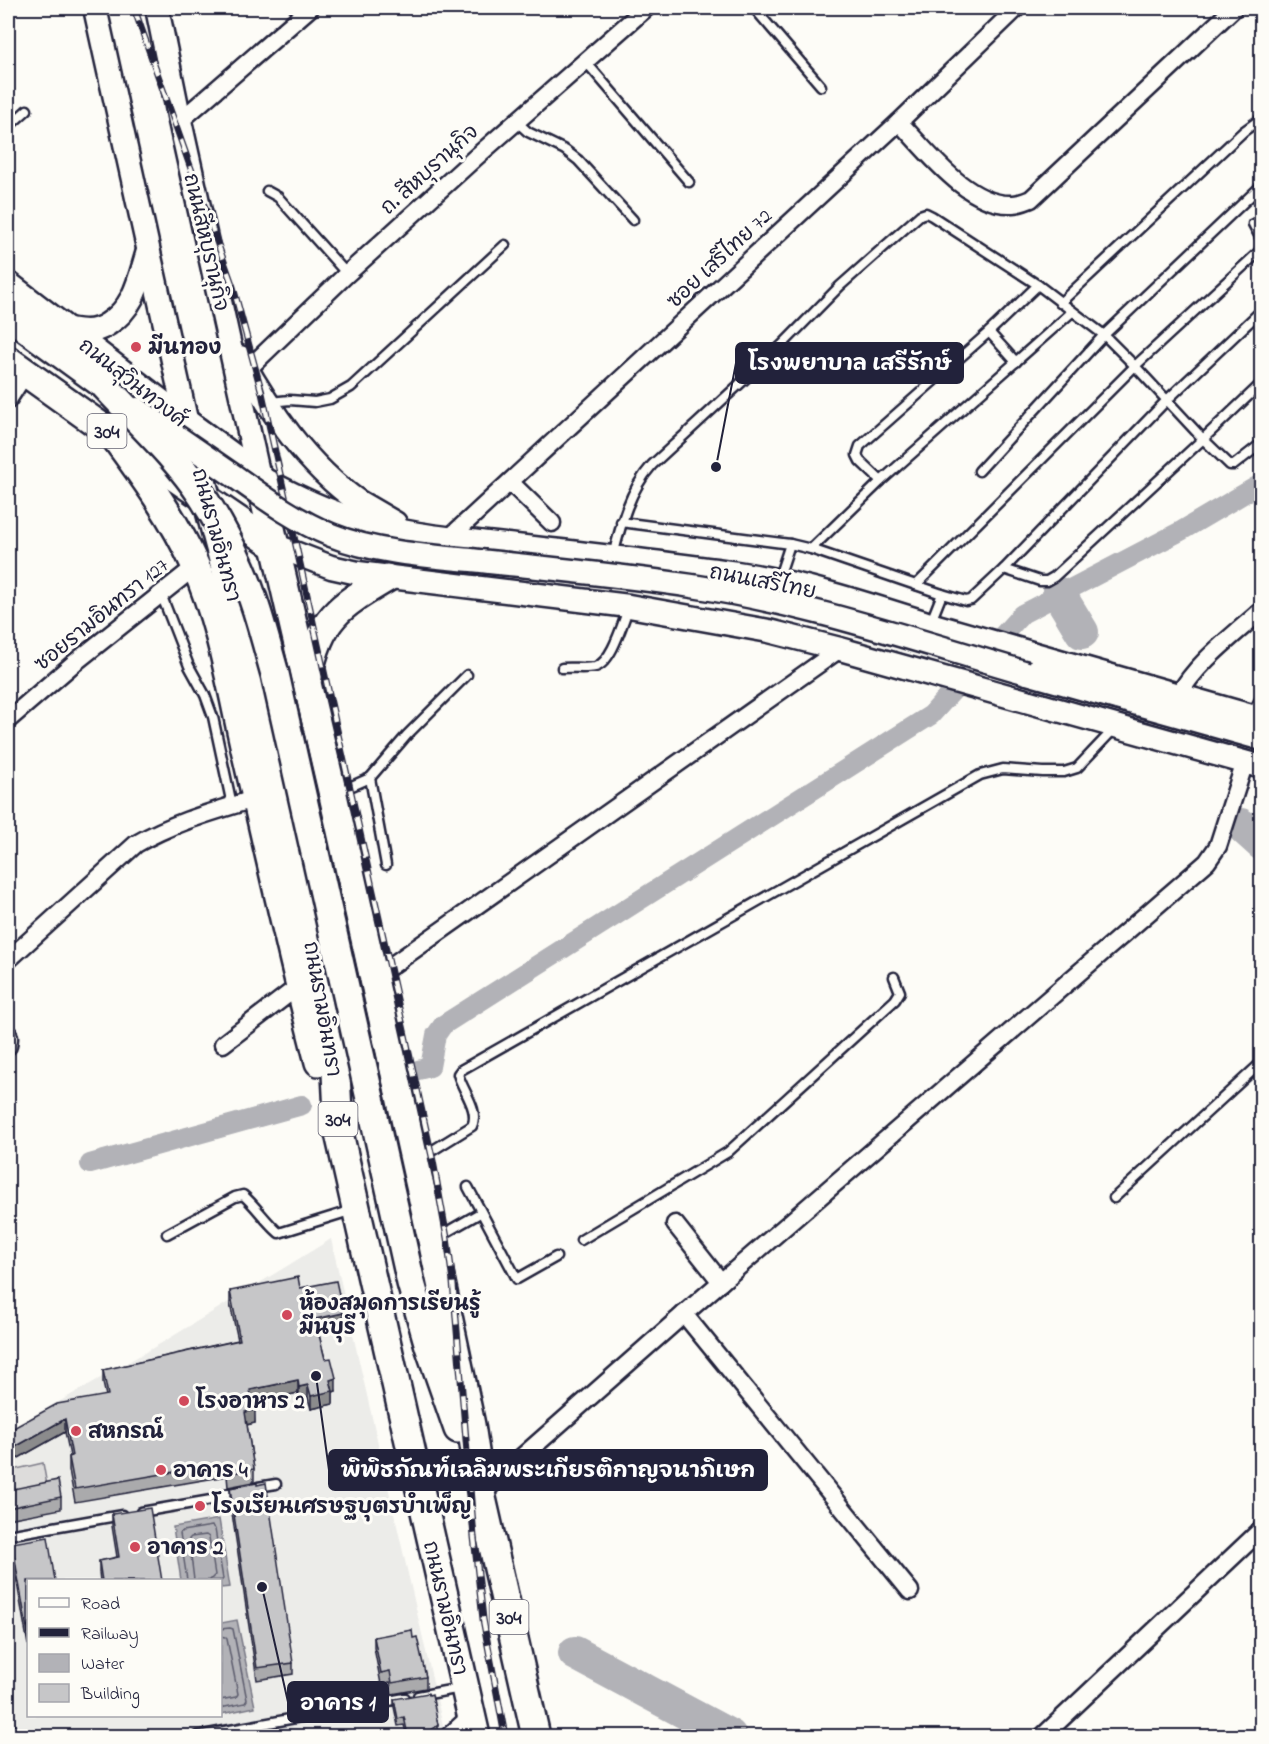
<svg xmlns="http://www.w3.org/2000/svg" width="1269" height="1744" viewBox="0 0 1269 1744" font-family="'Indie Flower','Playpen Sans Thai',sans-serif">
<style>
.built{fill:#ecece9;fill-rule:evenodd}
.green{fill:#dddcdb;stroke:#807f8b;stroke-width:1.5}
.water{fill:#b2b2b7;stroke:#787885;stroke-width:1.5}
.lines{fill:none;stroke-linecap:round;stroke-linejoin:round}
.shore{stroke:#5c5c6d;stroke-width:1.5}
.canal{stroke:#b2b2b7;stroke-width:20}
.river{stroke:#b2b2b7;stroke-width:34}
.service-casing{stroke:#22223b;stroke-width:13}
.minor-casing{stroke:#22223b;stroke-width:21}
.secondary-casing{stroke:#22223b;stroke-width:27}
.trunk-casing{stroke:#22223b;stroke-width:32}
.service{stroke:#fdfcf7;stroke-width:8}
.minor{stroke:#fdfcf7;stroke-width:16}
.secondary{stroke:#fdfcf7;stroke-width:22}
.trunk{stroke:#fdfcf7;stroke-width:27}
.rail-casing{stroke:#22223b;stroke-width:7}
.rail{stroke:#fdfcf7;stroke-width:4.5;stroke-dasharray:14;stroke-linecap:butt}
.secondary-bridge-casing{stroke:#22223b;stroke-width:27;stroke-linecap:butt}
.trunk-bridge-casing{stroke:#22223b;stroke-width:32;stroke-linecap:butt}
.secondary-bridge{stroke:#fdfcf7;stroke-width:22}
.trunk-bridge{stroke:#fdfcf7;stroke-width:27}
.wall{fill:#aaaaac;stroke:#22223b;stroke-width:1.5}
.shaded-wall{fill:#8b8b8c;stroke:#22223b;stroke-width:1.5}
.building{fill:#c6c6c8;stroke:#22223b;stroke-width:1.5}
.poi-dot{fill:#d1495b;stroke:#fdfcf7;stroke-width:2}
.labels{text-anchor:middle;stroke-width:6;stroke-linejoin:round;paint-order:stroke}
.shield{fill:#fdfcf7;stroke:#646373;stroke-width:1.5}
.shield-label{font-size:20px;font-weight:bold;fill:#22223b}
.street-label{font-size:21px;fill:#22223b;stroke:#fdfcf7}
.poi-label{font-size:21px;font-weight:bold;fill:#22223b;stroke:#fdfcf7;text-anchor:start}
.leader{fill:none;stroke:#22223b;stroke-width:2}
.callout-dot{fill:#22223b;stroke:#fdfcf7;stroke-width:2}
.callout{fill:#22223b;stroke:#22223b;stroke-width:2}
.callout-label{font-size:22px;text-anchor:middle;font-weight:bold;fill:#fff}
</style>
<rect width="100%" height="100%" fill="#fdfcf7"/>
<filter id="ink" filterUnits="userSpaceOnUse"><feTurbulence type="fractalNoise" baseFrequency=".0167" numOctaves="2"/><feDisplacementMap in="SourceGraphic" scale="12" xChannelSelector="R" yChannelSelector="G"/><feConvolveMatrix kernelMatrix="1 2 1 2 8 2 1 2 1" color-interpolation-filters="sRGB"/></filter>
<g filter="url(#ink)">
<path class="built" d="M331,1239L444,1730L437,1736H8V1431L165,1341ZM28,1580H220V1716H28Z"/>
<path class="green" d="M43,1463L48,1491L8,1499V1471Z"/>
<g class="water">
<path d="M219,1519L230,1587L221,1588L220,1580H181L173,1527Z"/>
<path d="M237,1620L255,1707L221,1714V1623Z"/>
</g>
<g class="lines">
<g class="shore">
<path d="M187,1580L180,1533L182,1531L212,1526L215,1529L223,1579L220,1582"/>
<path d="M194,1580L189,1539L191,1537L206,1535L209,1537L215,1575L210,1580"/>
<path d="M220,1629L230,1628L233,1629L247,1700L245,1703L220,1708"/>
<path d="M220,1636L225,1637L227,1639L238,1694L236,1697L220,1700"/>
</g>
<g class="canal">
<path d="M418,1070L430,1067L436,1035L443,1025L931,715L1022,614L1181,531L1262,483"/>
<path d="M90,1164L302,1105"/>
</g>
<g class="river">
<path d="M1059,594L1082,632"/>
<path d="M1241,825L1262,844"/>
<path d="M575,1653L730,1736"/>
</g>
<g class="service-casing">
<g id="service">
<path d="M754,8L821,86"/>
<path d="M586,62L689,182"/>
<path d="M516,121L528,132L565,150L578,160L633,220"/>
<path d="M8,127L27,110"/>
<path d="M267,191L278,197L347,274"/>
<path d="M1253,224L1262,241"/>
<path d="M1060,303L1244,131L1262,118"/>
<path d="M989,332L1016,362"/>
<path d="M1262,383L1203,439L1230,465H1234L1262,443"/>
<path d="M270,402L290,400L315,402L330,399L351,387L505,245"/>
<path d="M979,471L1104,335L1262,185"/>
<path d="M621,522L790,544L811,549L942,594L966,601L971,600L1004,569L1166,401L1262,310"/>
<path d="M811,549L881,481"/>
<path d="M613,556C621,524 629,491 652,465L782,345L840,286L920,215L926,213L932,216L1038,285L989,332L860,446L857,455L860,461L881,481L1072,312"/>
<path d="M1004,569L1040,581H1047L1054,577L1203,439L1135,366L1104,335L1038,285"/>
<path d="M778,580L790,544"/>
<path d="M916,585L1135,366L1262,249"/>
<path d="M161,594L189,666L205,695L213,717L232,805"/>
<path d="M930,624L942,594"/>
<path d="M562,668C573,667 585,669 595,667C612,663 623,621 629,607"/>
<path d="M1251,716L1262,696"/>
<path d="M370,778L386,865"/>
<path d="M336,793L370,778L407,735L467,675"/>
<path d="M417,1160L472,1126C480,1110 462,1090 458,1074L461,1070L980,775L1003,769L1043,772H1064L1077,768L1114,729"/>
<path d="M468,1187L517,1279L556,1257"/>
<path d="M1114,1198L1262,1062"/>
<path d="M167,1234L235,1197L243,1195C256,1206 265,1221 279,1233L353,1210"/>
<path d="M436,1238L480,1213"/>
<path d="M581,1240L728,1152L895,1000L900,992L894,977"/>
<path d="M258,1487L276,1484"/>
<path d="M141,1512L211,1500L220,1495L239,1491"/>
<path d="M8,1535L122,1515"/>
<path d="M418,1696L461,1688"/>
<path d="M8,1720L11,1736"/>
<path d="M197,1736L405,1698"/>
</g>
</g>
<g class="minor-casing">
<g id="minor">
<path d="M180,121L310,8"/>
<path d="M899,122C927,151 968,207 1013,204C1019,204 1026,201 1031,199L1234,8"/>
<path d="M247,370L347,274L476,157L646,8"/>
<path d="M8,400L26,372"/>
<path d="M510,482L552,523"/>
<path d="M449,538L899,122L1017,8"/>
<path d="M1178,696C1197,662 1233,636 1262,610"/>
<path d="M8,720L73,664L196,566"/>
<path d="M8,960L136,844C174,822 215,811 257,798"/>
<path d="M374,978L840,649"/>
<path d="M8,1034L9,1038L8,1046"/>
<path d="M223,1044L300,985"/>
<path d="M675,1224L721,1282"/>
<path d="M684,1314L910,1591"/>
<path d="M482,1498L489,1487L515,1463L684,1314L1207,862L1218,846L1245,762"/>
<path d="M449,1736L471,1716"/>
<path d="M1043,1736L1262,1529"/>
</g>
</g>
<g class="secondary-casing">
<g id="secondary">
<path d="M95,8L187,424"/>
<path d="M157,8L180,121L259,477C286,491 313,505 342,515C400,536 464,540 525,547C596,555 666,563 737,573C803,583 867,604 930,624L1262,719"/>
<path d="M62,328C70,329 78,331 86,331C94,331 101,329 108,324C135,307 139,280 148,251"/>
<path d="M240,357C270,411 307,466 359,502C371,509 383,516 395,523"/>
<path d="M274,545L331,567L358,573L629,606L769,631L840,649L1262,767"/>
<path d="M1027,673L1262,739"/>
</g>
</g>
<g class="trunk-casing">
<g id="trunk">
<path d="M8,286L187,424L259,477L333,795L432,1240L471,1425L482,1498L536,1736"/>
<path d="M8,315L104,385"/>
<path d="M8,360L113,435L274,545"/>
<path d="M188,429L243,634L327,1011L336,1073L339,1133L476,1736"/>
<path d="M113,435C144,477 174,518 195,565C221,623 231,687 245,749C269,853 292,958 319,1062"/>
<path d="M308,677C320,618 338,607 387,578"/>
<path d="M371,1103L411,1283L429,1346L458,1429"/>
</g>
</g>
<use href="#service" class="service"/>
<use href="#minor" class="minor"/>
<use href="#secondary" class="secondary"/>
<use href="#trunk" class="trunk"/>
<g class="rail-casing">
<path id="rail" d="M134,8L233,287L262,393L433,1161L447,1238L453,1282L474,1537L483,1619L505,1736"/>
</g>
<use href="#rail" class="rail"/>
<g class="secondary-bridge-casing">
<path id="secondary-bridge" d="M137,409C169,431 202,454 234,476C265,498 296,521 331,535C373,552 426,556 471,560C545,568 619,575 692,586C806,603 917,641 1027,673"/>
</g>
<g class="trunk-bridge-casing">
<path id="trunk-bridge" d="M104,385C137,421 175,455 202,496C217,519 230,543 241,568C256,602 265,639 275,674L371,1103"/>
</g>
<use href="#secondary-bridge" class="secondary-bridge"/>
<use href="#trunk-bridge" class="trunk-bridge"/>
</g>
<g class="wall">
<path d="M300,1288L343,1326L318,1331L325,1359L336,1391L333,1392V1404L311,1409L308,1398L299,1400L298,1393L253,1403L255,1423L247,1425L254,1469V1482L228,1487L227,1476L75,1502L69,1470V1457L70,1456L65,1432L8,1464V1431L106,1396L103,1383V1370L238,1340L230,1304V1291Z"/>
<path d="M230,1488L293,1663V1674L257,1680L230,1500Z"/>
<path d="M8,1490L61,1497V1509L8,1519Z"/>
<path d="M112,1514L162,1581H100L99,1572V1561L117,1557L112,1526Z"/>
<path d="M12,1543L28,1581V1645L12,1555Z"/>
<path d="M374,1637L413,1638L426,1677V1688L392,1694L390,1682L381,1684L374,1648Z"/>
<path d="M394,1699L438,1733L432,1737H407L404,1725L398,1726L394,1707Z"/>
</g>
<g class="shaded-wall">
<path d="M343,1313V1326L315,1332V1319Z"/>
<path d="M336,1378V1391L333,1392V1404L311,1409V1396L330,1380Z"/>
<path d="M298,1380V1393L250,1403V1390Z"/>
<path d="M308,1385V1398L299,1400V1387Z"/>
<path d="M255,1410V1423L245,1425V1412Z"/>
<path d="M65,1419V1432L8,1464V1451Z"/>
<path d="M438,1725V1733L432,1737H408V1735Z"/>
</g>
<g class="building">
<path d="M298,1277L300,1288L336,1281L343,1313L315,1319L325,1359L331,1358L336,1378L330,1380L333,1391L311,1396L308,1385L299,1387L298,1380L250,1390L255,1410L245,1412L254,1469L228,1474L227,1463L75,1489L69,1457L72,1456L65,1419L8,1451V1431L57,1404L108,1395L103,1370L240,1340L230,1291Z"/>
<path d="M58,1480L61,1497L8,1508V1490Z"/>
<path d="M257,1483V1485L266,1483L293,1663L257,1668L230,1488Z"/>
<path d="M150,1508L162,1581H102L99,1561L119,1557L112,1514Z"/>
<path d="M48,1537L55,1581H28V1634L12,1543Z"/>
<path d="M412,1630L413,1638L417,1637L426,1677L392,1683L390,1671L381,1673L374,1637Z"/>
<path d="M428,1693L429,1695L432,1694L438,1725L430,1731L408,1735L404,1717L398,1719L394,1699Z"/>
<path d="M306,1731L307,1737H275Z"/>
</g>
</g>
<g class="poi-dot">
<circle cx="136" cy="347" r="6"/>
<circle cx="287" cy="1315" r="6"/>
<circle cx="184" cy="1401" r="6"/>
<circle cx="76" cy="1431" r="6"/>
<circle cx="161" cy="1470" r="6"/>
<circle cx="200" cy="1506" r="6"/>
<circle cx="135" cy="1547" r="6"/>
</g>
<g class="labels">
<g class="shield">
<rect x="87.5" y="414" width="39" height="34" rx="4.5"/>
<rect x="318.5" y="1102" width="39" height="34" rx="4.5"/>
<rect x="489.5" y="1600" width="39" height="34" rx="4.5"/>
</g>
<g class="shield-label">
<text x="107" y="438">304</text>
<text x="338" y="1126">304</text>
<text x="509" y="1624">304</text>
</g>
<g class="street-label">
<text transform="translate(429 169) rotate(-42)" y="7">ถ. สีหบุรานุกิจ</text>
<text transform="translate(207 242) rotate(77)" y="7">ถนนสีหบุรานุกิจ</text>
<text transform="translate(719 258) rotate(-43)" y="7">ซอย เสรีไทย 72</text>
<text transform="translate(133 382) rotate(38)" y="7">ถนนสุวินทวงศ์</text>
<text transform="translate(217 535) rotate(75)" y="7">ถนนรามอินทรา</text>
<text transform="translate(763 581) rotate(11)" y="7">ถนนเสรีไทย</text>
<text transform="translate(101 614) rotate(-39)" y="7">ซอยรามอินทรา 127</text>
<text transform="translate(323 1009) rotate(80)" y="7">ถนนรามอินทรา</text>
<text transform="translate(446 1608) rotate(77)" y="7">ถนนรามอินทรา</text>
</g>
<g class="poi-label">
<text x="148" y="354">มีนทอง</text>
<text x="299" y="1310">ห้องสมุดการเรียนรู้<tspan x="299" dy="24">มีนบุรี</tspan></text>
<text x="196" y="1408">โรงอาหาร 2</text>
<text x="88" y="1438">สหกรณ์</text>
<text x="173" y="1477">อาคาร 4</text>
<text x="212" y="1513">โรงเรียนเศรษฐบุตรบำเพ็ญ</text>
<text x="147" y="1554">อาคาร 2</text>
</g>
</g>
<path class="leader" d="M716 467L736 363M316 1376L329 1470M262 1587L288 1702"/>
<g class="callout-dot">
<circle cx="716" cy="467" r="6"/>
<circle cx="316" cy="1376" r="6"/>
<circle cx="262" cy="1587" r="6"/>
</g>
<g class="callout">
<rect x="736" y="343" width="227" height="40" rx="6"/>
<rect x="329" y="1450" width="438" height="40" rx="6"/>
<rect x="288" y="1682" width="100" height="40" rx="6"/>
</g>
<g class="callout-label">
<text x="850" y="370">โรงพยาบาล เสรีรักษ์</text>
<text x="548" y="1477">พิพิธภัณฑ์เฉลิมพระเกียรติกาญจนาภิเษก</text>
<text x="338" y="1710">อาคาร 1</text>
</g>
<rect width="1269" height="1744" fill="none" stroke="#fdfcf7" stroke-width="30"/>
<rect x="15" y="15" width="1239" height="1714" fill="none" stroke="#22223b" stroke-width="2" filter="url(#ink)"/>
<rect x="27" y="1579" width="195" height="138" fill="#fdfcf7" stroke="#a5a5ac" stroke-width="1.5"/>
<rect x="39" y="1598" width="30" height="9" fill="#fdfcf7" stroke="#a5a5ac" stroke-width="1.5"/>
<text x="81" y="1609" font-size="18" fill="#22223b">Road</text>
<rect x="39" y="1628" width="30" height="9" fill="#22223b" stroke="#a5a5ac" stroke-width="1.5"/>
<text x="81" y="1639" font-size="18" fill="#22223b">Railway</text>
<rect x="39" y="1654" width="30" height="18" fill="#b2b2b7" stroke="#a5a5ac" stroke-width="1.5"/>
<text x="81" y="1669" font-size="18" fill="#22223b">Water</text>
<rect x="39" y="1684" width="30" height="18" fill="#c6c6c8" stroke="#a5a5ac" stroke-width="1.5"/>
<text x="81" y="1699" font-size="18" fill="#22223b">Building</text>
</svg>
